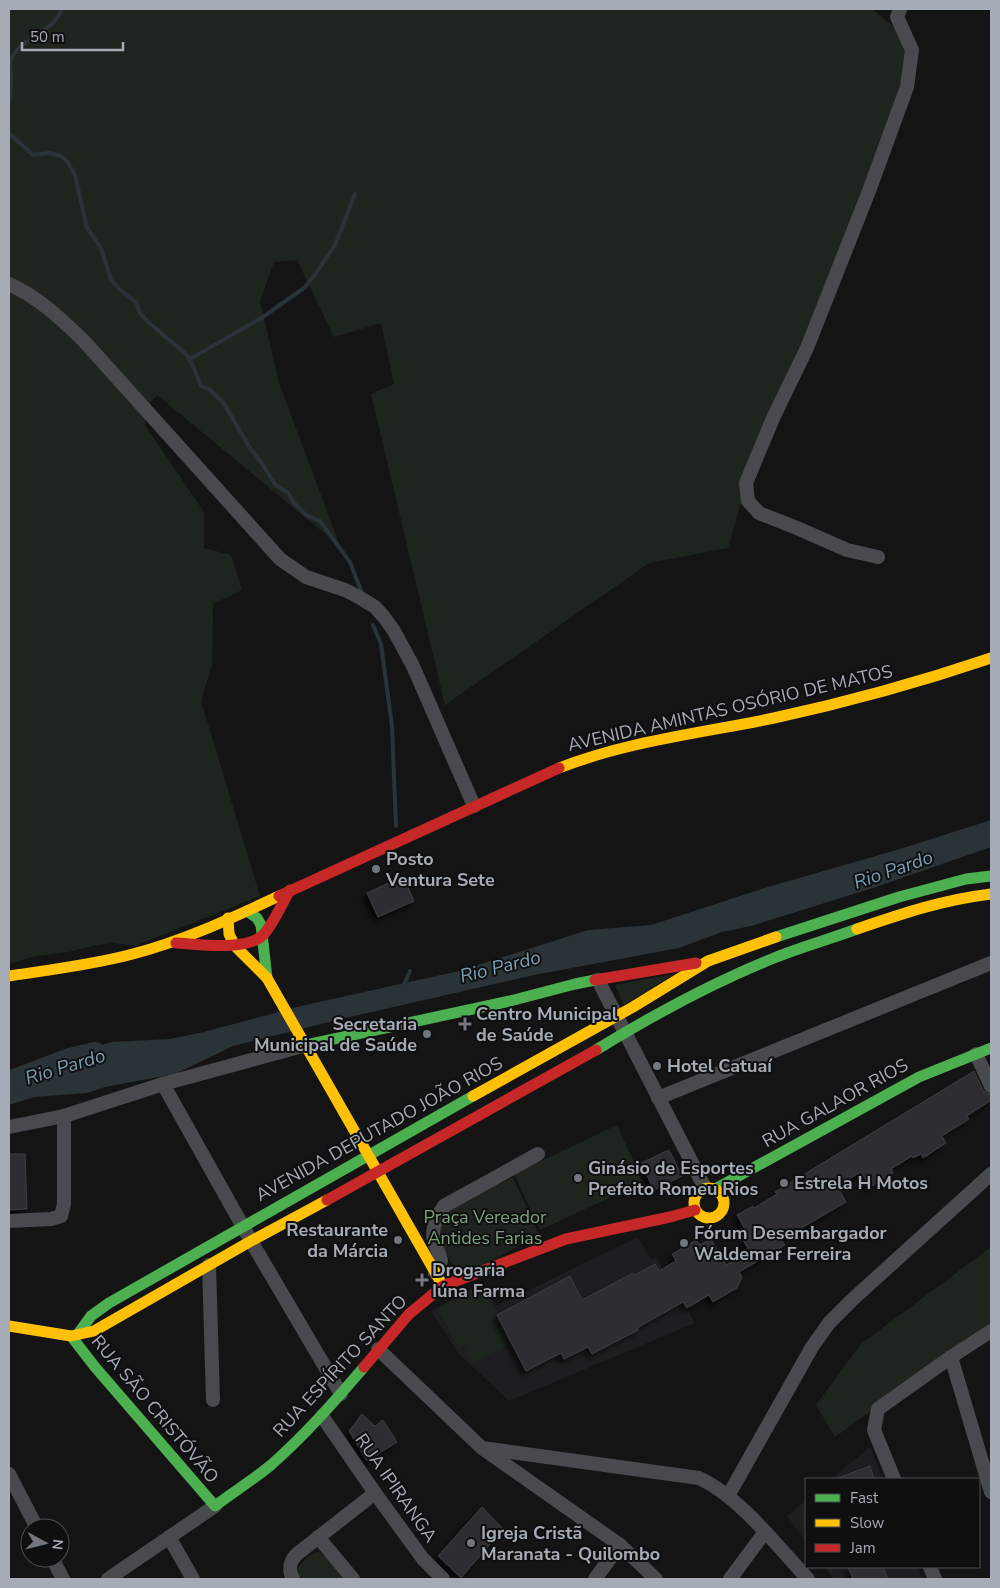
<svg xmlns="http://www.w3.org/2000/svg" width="1000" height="1588" viewBox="0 0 1000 1588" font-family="'Nunito Sans',sans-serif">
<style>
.built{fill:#1e1e20}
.green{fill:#1e251f}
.water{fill:#2a3338}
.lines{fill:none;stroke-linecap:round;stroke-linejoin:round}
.stream{stroke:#2a3338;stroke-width:4}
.river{stroke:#2a3338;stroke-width:24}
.building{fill:#2f2f30;stroke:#3d3e41;filter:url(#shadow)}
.street{stroke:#494a4d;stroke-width:14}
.fast{stroke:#4caf50;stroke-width:11}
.slow{stroke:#ffc107;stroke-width:11}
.jam{stroke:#c62828;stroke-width:11}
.poi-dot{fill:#72777e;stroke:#0f0f10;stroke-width:2}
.labels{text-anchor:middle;stroke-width:4;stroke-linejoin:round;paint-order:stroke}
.street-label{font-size:18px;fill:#a5acb6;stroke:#0f0f10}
.poi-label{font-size:18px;font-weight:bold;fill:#a5acb6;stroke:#0f0f10;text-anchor:start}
.park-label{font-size:18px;fill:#7da17c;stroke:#0f0f10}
.water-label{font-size:19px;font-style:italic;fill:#7b9eb2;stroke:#0f0f10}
</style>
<defs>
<filter id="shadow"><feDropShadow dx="-4.5" dy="4.5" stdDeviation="2.5" flood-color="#0009"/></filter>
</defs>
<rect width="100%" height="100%" fill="#141415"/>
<g class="built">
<path d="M638,1237L651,1260L656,1257L695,1323L509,1401L458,1353L431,1311L481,1283L496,1306Z"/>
<path d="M870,1447L883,1479H831Z"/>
<path d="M806,1500V1542L787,1516Z"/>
<path d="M825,1567H918L923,1579H834Z"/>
</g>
<g class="green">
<path d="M9,9H872L912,42L917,51L745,489L728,548L649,563L445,705L371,394L394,384L381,323L334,337L297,260L274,262L260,301L279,383L340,546L157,395L146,407L145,425L204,512V548L231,555L242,590L213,604L212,665L201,701L260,896L135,946L114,943L96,945L68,952L36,956L11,963L9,962Z"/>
<path d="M674,974L624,1005L615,985Z"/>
<path d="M617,1125L643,1182L540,1230L514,1174Z"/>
<path d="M513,1177L539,1235L474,1270C470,1270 465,1271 462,1270C450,1268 444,1248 439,1238L443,1216L452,1208Z"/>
<path d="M991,1247V1324L835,1437L816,1405L861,1344Z"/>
<path d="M482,1286L511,1343L472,1363L463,1346L458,1348L438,1309Z"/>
<path d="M318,1552L327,1557L344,1579H300L297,1569L308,1556Z"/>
</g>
<path class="water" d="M991,820V847L873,888L751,926L722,932L679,948L534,975L341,1019L233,1046L175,1074L105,1087L87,1093L34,1097L9,1105V1082L54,1067L88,1050L111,1042L170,1039L204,1032L301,1006L459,971L588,930L651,925L768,887L900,849Z"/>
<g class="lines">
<g class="stream">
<path d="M9,103C11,94 11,84 11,76C11,71 9,65 11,60C19,38 52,34 62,9"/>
<path d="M9,133L33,155L49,153L61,156L67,161L75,175L87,228L101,248L111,280L120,290L136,302L140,313L148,322L187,355L192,364L201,386L209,389L223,402L250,448L261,462L276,485L288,493L294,503L306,515L320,521L350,562L362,593"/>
<path d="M190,359L263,317L304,288L314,276L335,245L355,194"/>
<path d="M373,625L381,644L392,726L396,826"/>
<path d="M403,987L410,971"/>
</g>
<path class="river" d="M9,1083L70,1060L95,1054"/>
</g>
<g class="building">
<path d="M403,876L414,901L378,917L367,893Z"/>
<path d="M974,1071L983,1090L991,1095V1100L967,1116L969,1119L942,1136L946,1143L923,1158L921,1154L913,1158L912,1156L891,1169L893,1173L870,1187L861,1172L837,1186L846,1202L781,1240L785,1245L739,1272L742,1277L737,1288L713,1302L709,1295L687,1308L683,1302L637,1328L638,1330L592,1354L588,1347L564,1359L561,1353L526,1371L497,1315L570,1276L582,1300L633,1273L635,1275L655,1264L659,1271L676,1261L672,1254L696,1240L700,1245L711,1239L726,1265L750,1252L743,1240L749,1236L737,1215L753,1206L754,1208L777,1194L775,1192Z"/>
<path d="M669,1150L682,1176L654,1190L641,1163Z"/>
<path d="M9,1154H25L27,1209L9,1210Z"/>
<path d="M362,1414L375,1426L383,1420L397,1442L367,1461L349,1431Z"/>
<path d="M870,1466L874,1479H839L838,1478Z"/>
<path d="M482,1507L503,1529L461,1578L438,1556Z"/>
<path d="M848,1567H883L888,1579H853Z"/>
</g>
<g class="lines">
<g class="street">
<path d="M9,284C38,297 60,318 83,340L280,559L306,577L345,590L357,596L375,607L384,617L394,631L413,666L474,806"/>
<path d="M878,557L847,550L797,528L759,513L748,501L746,483L774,416L807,348L869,191L907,87L912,50L897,17L900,9"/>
<path d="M598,980L705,1188"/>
<path d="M976,1054L991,1086"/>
<path d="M163,1084L251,1241L341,1394"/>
<path d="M658,1098L991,963"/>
<path d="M9,1127L64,1116L163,1084L306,1045"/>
<path d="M9,1221L51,1219L61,1216L64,1204V1116"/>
<path d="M209,1265L213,1400"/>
<path d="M435,1273L441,1261C440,1254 436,1248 434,1241C431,1229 437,1216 444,1206L538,1154"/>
<path d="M378,1349L482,1448L620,1545L656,1579"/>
<path d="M951,1357L991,1492"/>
<path d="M322,1416L375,1493L423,1559L443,1579"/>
<path d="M482,1448L699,1478C740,1497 777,1546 808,1579"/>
<path d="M9,1474L37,1528"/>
<path d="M894,1479L874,1430L878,1409L951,1357L991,1331"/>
<path d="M728,1496L812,1347L829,1323L853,1299L991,1174"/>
<path d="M169,1537L193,1579"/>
<path d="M318,1537L353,1579"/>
<path d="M52,1558L63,1579"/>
<path d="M930,1567L935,1579"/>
<path d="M108,1579L215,1506"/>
<path d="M293,1579C288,1569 289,1562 297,1554L375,1493"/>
<path d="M595,1579L620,1545"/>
<path d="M730,1579L765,1532"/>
</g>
<g class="fast">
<path d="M247,911L257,918L261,925L267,978"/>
<path d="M776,937L899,897L966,879L991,876"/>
<path d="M306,1045L510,1001L575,984L595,980"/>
<path d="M596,1050C653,1015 712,983 774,958C801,947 830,939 857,929"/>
<path d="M715,1189L919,1077L991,1048"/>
<path d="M78,1334L91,1316L109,1303L473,1096"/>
<path d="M71,1336L95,1367L215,1506C233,1492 253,1480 271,1465C305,1435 334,1402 364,1367"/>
</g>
<g class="slow">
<path d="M559,768C628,741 702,733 774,718C848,702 920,682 991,658"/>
<path d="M228,918L229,934L235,946L267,978L443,1286"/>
<path d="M857,929C904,913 942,900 991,894"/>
<path d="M9,976C49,970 90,965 129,955C181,942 230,919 279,896"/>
<path d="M473,1096L633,1007L708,961L776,937"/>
<circle cx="709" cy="1203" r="15"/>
<path d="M9,1326L71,1336L94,1331L251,1241L327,1200"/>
</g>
<g class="jam">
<path d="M279,896L559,768"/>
<path d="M176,943C198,944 248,952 264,934C273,924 283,902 290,890"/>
<path d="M595,980L696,963"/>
<path d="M327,1200L596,1050"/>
<path d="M364,1367L409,1314L443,1286L566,1239L670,1217L695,1210"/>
</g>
</g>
<g class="poi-dot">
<circle cx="376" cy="869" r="5"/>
<path d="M462.5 1016.5h5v5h5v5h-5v5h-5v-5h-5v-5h5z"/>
<circle cx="427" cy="1034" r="5"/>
<circle cx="657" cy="1066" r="5"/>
<circle cx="578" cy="1178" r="5"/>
<circle cx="784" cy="1183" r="5"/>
<circle cx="398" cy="1240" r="5"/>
<circle cx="684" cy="1243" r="5"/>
<path d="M419.5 1272.5h5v5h5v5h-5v5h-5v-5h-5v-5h5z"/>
<circle cx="471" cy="1543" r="5"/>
</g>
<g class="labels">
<g class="street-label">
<text transform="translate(730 708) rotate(-13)" y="6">AVENIDA AMINTAS OSÓRIO DE MATOS</text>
<text transform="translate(835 1103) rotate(-29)" y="6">RUA GALAOR RIOS</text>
<text transform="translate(379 1129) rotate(-29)" y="6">AVENIDA DEPUTADO JOÃO RIOS</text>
<text transform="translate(340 1366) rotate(-47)" y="6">RUA ESPÍRITO SANTO</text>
<text transform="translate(155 1409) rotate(50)" y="6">RUA SÃO CRISTÓVÃO</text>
<text transform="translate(396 1488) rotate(55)" y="6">RUA IPIRANGA</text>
</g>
<g class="poi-label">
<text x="386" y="865">Posto<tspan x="386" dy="21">Ventura Sete</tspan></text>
<text x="476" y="1020">Centro Municipal<tspan x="476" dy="21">de Saúde</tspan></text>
<text x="417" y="1030" text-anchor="end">Secretaria<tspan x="417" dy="21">Municipal de Saúde</tspan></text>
<text x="667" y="1072">Hotel Catuaí</text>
<text x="588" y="1174">Ginásio de Esportes<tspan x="588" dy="21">Prefeito Romeu Rios</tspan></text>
<text x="794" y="1189">Estrela H Motos</text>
<text x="388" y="1236" text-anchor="end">Restaurante<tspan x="388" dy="21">da Márcia</tspan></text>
<text x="694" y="1239">Fórum Desembargador<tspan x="694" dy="21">Waldemar Ferreira</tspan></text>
<text x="432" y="1276">Drogaria<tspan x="432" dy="21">Iúna Farma</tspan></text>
<text x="481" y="1539">Igreja Cristã<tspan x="481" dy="21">Maranata - Quilombo</tspan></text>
</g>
<g class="park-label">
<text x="485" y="1223">Praça Vereador<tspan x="485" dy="21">Antides Farias</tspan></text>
</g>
<g class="water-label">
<text transform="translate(893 869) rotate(-19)" y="7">Rio Pardo</text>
<text transform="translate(500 966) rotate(-14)" y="7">Rio Pardo</text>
<text transform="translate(65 1066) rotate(-17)" y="7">Rio Pardo</text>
</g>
</g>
<rect width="1000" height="1588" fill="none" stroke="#a5acb6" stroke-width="20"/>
<rect x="805" y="1478" width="175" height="90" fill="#0f0f10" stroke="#4b4e52"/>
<rect x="815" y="1494" width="25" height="8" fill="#4caf50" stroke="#4b4e52"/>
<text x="850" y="1503" font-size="15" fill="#a5acb6">Fast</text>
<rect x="815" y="1519" width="25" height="8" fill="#ffc107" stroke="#4b4e52"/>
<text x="850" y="1528" font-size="15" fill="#a5acb6">Slow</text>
<rect x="815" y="1544" width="25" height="8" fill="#c62828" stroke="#4b4e52"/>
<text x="850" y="1553" font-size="15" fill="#a5acb6">Jam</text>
<g transform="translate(45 1543) rotate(97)"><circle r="24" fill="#0f0f10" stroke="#4b4e52"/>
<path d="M0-4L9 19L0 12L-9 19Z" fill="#72777e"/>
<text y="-8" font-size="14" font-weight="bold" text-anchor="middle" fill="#a5acb6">N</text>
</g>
<path d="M22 42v8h101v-8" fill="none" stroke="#a5acb6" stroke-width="2.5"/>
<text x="30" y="42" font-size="15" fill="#a5acb6" stroke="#0f0f10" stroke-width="4" paint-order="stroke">50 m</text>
</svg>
